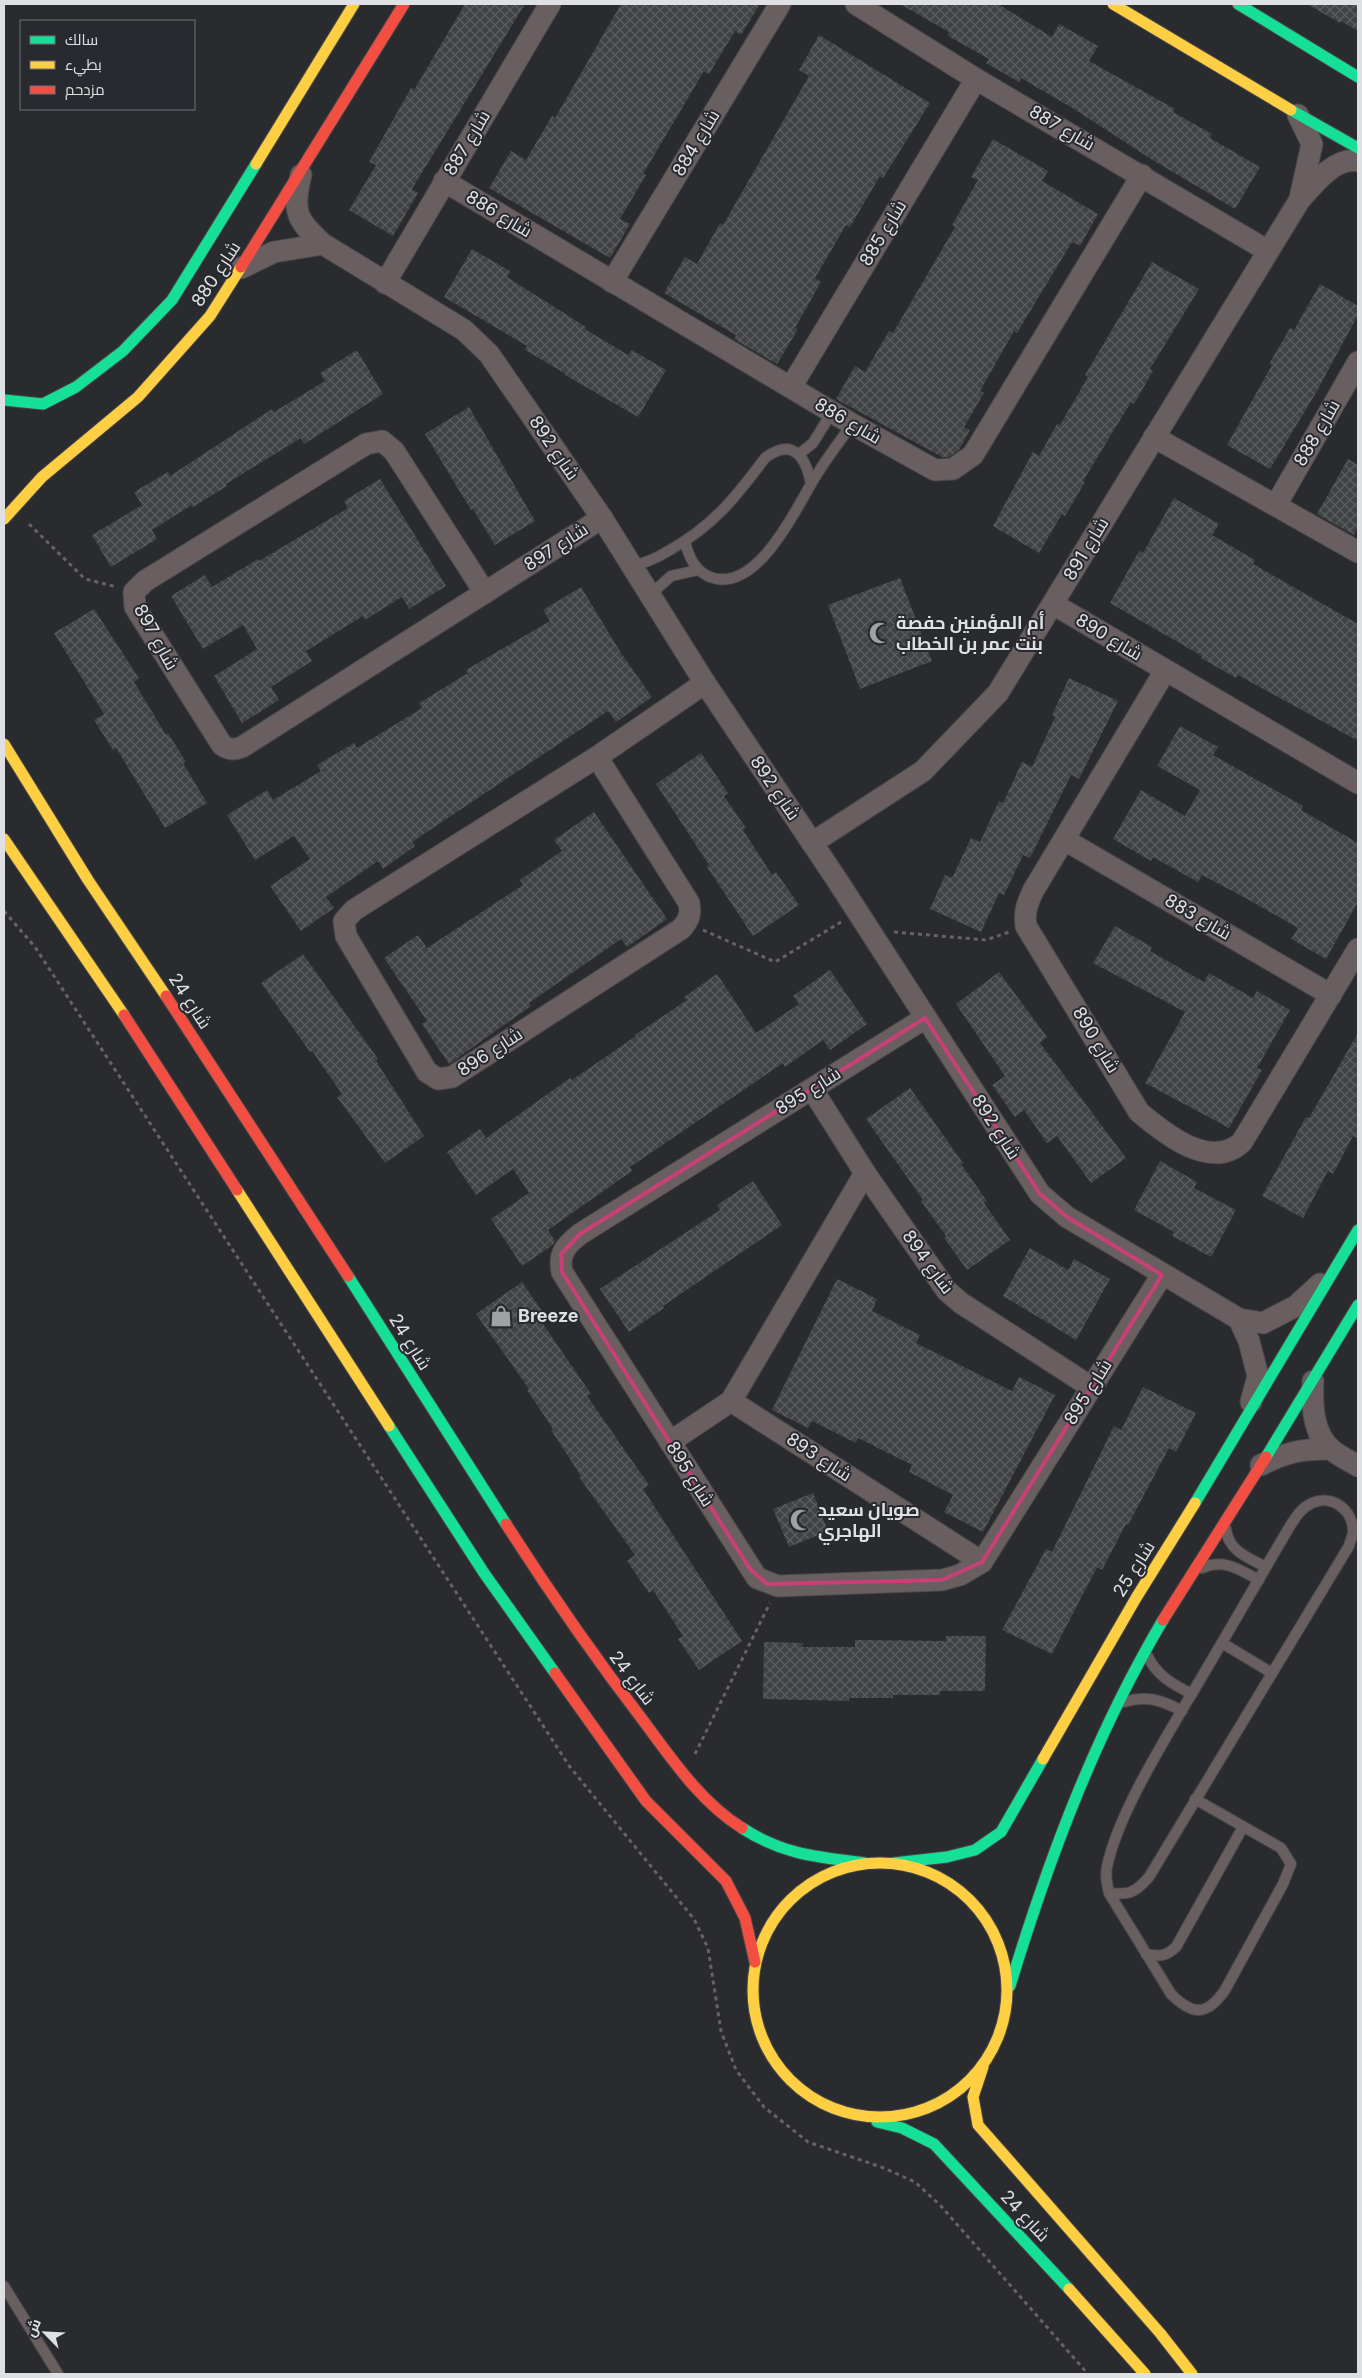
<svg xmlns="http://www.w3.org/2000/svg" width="1362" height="2378" viewBox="0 0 1362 2378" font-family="Inter,Cairo,sans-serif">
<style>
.building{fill:url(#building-cross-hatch)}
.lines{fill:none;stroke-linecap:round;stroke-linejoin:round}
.lane-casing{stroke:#48484a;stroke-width:12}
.street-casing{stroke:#48484a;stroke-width:23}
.fast-casing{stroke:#48484a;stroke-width:13}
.slow-casing{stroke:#48484a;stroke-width:13}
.jam-casing{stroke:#48484a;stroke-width:13}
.path{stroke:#696264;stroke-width:3;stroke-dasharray:4 4;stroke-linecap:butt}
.lane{stroke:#695f61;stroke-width:10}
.street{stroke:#695f61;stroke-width:21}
.fast{stroke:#16e098;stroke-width:11}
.slow{stroke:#ffcf43;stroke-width:11}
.jam{stroke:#f24e42;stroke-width:11}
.marked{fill:none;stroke:#c84076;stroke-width:4;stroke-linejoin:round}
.labels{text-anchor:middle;stroke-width:4;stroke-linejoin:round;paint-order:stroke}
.street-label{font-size:18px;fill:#dee0e4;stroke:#282a30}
.poi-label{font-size:18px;font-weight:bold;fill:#dee0e4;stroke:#282a30;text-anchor:start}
</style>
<defs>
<pattern id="building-cross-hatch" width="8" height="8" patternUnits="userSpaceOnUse" patternTransform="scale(1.25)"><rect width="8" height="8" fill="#414244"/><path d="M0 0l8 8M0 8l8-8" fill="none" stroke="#5c5d5f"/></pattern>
</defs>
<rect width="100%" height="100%" fill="#2a2b2e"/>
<g class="building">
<path d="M465,4H525L412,189L418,193L393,236L349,210L376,165L369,162L411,88L414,90Z"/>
<path d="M621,4H760L741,35L735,31L709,74L704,71L643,174L646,175L620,219L630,224L610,258L489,188L511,151L526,160L552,116L555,118Z"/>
<path d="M900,4H998L1052,37L1059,24L1098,46L1089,61L1175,109L1173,112L1212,134L1210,138L1260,167L1235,209L1151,159L1074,109L1021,78L1019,82L986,63L989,59L948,36L949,32Z"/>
<path d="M1307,4H1358V31L1341,21L1340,23Z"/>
<path d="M819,35L930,103L883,178L880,176L850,227L846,225L815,278L821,282L795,328L798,329L777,364L734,339L736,335L664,293L685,257L697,264L720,223L723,225L809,76L799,70Z"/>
<path d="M993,139L1048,171L1042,181L1098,214L1080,246L1072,242L1017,333L1014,331L980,391L984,393L964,427L970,430L959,450L949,457H942L836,399L855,366L865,372L889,331L893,333L955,227L952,225L978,180L971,177Z"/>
<path d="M472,249L510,271L507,277L586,327L585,329L628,355L632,350L666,370L638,417L565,375L566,374L525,350L527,346L444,297Z"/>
<path d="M1152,262L1199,289L1150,369L1153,371L1134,404L1131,402L1083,481L1085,482L1065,516L1062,514L1039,553L993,526L1033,452L1039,456L1057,424L1060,425L1088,377L1085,375Z"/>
<path d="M1320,284L1358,306V315L1317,391L1270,469L1227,445L1272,365L1269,364L1290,328L1294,330Z"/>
<path d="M357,350L383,394L304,444L301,438L226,484L227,486L193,507L192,505L152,530L157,539L111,567L92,535L142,505L134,492L168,472L170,476L272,409L274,412L325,381L320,373Z"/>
<path d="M469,407L535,521L495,545L473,509L471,510L425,434Z"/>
<path d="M1348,459L1358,465V527L1354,535L1317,514Z"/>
<path d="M380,479L446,586L409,609L402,597L365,620L363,616L306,651L312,661L271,687L279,700L242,723L214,676L257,649L243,625L203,649L171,596L205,575L212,587L258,559L259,561L348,508L344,501Z"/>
<path d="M1174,498L1219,524L1212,535L1255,560L1253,564L1358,624V741L1238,675L1236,678L1201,658L1202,656L1110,603L1139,551L1143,553Z"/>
<path d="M900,578L932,661L860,689L828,605Z"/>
<path d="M581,587L621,653L652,697L616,722L608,711L412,842L415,846L383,869L378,861L326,897L334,908L301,931L270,886L310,859L294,836L255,860L227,815L267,790L273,800L321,771L317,765L354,743L357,748L422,708L419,703L468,673L466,670L550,621L543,610Z"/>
<path d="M94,609L139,678L134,682L166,735L168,733L186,762L183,763L207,803L165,828L116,748L113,750L94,720L104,714L54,633Z"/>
<path d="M1069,678L1118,701L1079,779L1071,775L1030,858L1023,855L1004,895L999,893L981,932L930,909L945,875L952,878L971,838L980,842L999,801L1003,803L1022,762L1032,767L1055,717L1052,715Z"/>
<path d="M1180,726L1218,747L1213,755L1303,806L1301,810L1358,843V902L1326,959L1291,939L1298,928L1249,900L1202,875L1198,882L1153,857L1151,861L1113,839L1141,790L1185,816L1200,790L1157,766Z"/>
<path d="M701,753L728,793L724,796L746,828L743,830L772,875L776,872L799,905L753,936L707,867L709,865L656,784Z"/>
<path d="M594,812L667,919L627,947L621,939L529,1003L531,1006L449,1064L422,1024L427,1021L384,958L418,935L427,948L523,885L520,880L562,851L554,840Z"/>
<path d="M1115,926L1152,947L1150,951L1204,982L1209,973L1253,998L1257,991L1290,1010L1257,1068L1262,1070L1229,1128L1145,1083L1185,1012L1093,963Z"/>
<path d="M303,954L378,1059L376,1061L424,1136L385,1163L337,1097L342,1094L312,1051L310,1052L261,983Z"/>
<path d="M830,970L867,1024L830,1050L823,1040L785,1067L783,1063L630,1167L632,1171L548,1230L555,1241L553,1245L522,1266L491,1219L529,1193L513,1169L476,1195L447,1152L480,1129L486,1138L570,1078L572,1080L636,1036L635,1035L687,1000L684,997L717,974L756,1033L799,1004L793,996Z"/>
<path d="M999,972L1047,1037L1040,1043L1126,1158L1091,1183L1057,1136L1047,1143L1024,1110L1015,1117L992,1085L1005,1076L956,1004Z"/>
<path d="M1358,1033V1139L1353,1136L1333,1174L1328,1171L1303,1218L1262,1196L1306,1117L1309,1118Z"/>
<path d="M910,1088L963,1163L961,1164L987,1201L984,1203L1010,1240L967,1270L944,1238L946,1236L921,1201L923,1200L866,1119Z"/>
<path d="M1160,1161L1197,1182L1194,1188L1236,1210L1211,1257L1172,1236L1174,1232L1134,1210Z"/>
<path d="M753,1181L782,1225L663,1306L664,1308L629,1332L600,1289L720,1210L717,1205Z"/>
<path d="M1030,1248L1068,1270L1074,1259L1110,1279L1076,1340L1003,1296Z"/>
<path d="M837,1279L877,1299L872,1311L920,1335L916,1343L1012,1391L1019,1377L1055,1395L983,1532L944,1512L953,1495L909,1472L912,1465L858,1438L856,1443L812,1421L808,1428L772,1410Z"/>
<path d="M522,1282L546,1317L541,1321L591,1394L587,1396L649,1485L643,1489L742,1641L699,1670L678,1639L683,1636L653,1590L649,1593L627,1561L635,1555L579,1477L581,1476L551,1430L553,1429L527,1390L529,1389L476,1314Z"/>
<path d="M1143,1387L1196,1413L1176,1452L1169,1448L1128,1525L1126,1524L1102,1570L1097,1567L1052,1654L1002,1630L1046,1549L1052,1552L1114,1426L1121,1430Z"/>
<path d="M813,1493L828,1531L789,1547L773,1509Z"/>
<path d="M946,1636H986L985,1691H940V1695H893V1698H849V1701L763,1699L764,1642L803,1643L802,1647H855V1640L946,1641Z"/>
</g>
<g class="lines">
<g class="lane-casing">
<g id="lane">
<path d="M799,454L813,443L832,412"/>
<path d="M685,542C689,557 695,571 710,577C755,594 793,515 811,484C823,463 838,444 852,424"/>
<path d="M630,566C645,564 657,558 670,550C713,526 736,497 765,458C793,437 806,457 811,484"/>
<path d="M651,594L671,576L698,570"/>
<path d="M1226,1529C1228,1551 1249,1558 1266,1567"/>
<path d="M1202,1568C1224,1558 1240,1570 1259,1580"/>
<path d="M1222,1643L1272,1673"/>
<path d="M1147,1655C1157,1676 1172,1684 1192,1694"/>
<path d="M1124,1702C1146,1695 1162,1700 1182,1711"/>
<path d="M1109,1893C1129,1895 1135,1893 1149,1877L1349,1546C1350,1541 1353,1536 1353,1531C1353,1510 1332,1494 1312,1503C1301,1508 1296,1517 1290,1526C1254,1587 1219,1649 1182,1710C1157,1753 1117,1818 1107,1867C1105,1876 1107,1884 1109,1893L1171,1994C1193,2016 1207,2016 1225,1990L1283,1884L1291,1864L1281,1848L1195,1799"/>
<path d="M1146,1954C1160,1957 1166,1956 1176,1947L1243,1827"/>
<path d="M4,2286L58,2374"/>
</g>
</g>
<g class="street-casing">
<g id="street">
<path d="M856,4L976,79L1268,251"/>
<path d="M1298,115L1312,144L1300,198"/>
<path d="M301,175C292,211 296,220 323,244L464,330L489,354L602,518L705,683L837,880L1040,1194L1067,1217L1239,1319L1263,1323L1296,1306L1320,1284"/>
<path d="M444,181L852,424L935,470L953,469L973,455L1142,175"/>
<path d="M241,268L274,252L323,244"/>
<path d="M612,282L780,4"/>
<path d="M385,283L550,4"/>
<path d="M791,387L976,79"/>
<path d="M1154,437L1358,552"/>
<path d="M1276,505L1358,362"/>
<path d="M485,593L394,451L382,441L366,444L145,581L134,592L135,607L222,745C229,750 234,750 242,747L602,518"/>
<path d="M1053,604L1358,783"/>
<path d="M1165,671L1033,891C1027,904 1024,912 1026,926L1139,1112C1165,1134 1211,1171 1242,1142L1358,949"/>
<path d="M597,757L689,903C691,915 689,920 681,929L452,1077L438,1079L427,1072L346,936L344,921L354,910L597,757L705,683"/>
<path d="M1065,840L1331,995"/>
<path d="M812,843L923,771L998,693L1299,201C1313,185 1334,157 1358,161"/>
<path d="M925,1018L580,1234C566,1245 558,1254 562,1272L757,1578L778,1586L942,1580L960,1575L982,1562L1162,1275"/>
<path d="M812,1089L865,1173L947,1291L961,1303L1091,1387"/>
<path d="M1239,1319L1249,1341L1258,1376L1251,1402"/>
<path d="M1313,1381C1312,1403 1312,1434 1332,1450C1339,1456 1350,1461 1358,1466"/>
<path d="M731,1401L865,1173"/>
<path d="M670,1442L731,1401L982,1562"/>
<path d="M1261,1465C1286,1452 1302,1449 1330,1449"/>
</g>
</g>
<g class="fast-casing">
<g id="fast">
<path d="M1238,4L1358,77"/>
<path d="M1291,110L1358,148"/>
<path d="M4,400L43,404L76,387L123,351L172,300L256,164"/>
<path d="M348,1276L506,1524"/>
<path d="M389,1426L484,1573L555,1673"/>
<path d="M1266,1457L1358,1305"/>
<path d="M1195,1503L1358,1230"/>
<path d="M742,1828C784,1855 817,1857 865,1863"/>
<path d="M894,1863L947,1857L975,1850L1001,1832L1043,1759"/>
<path d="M1010,1986C1049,1858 1095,1735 1163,1620"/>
<path d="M877,2122L902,2128L934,2144L1069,2289"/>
</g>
</g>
<g class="slow-casing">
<g id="slow">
<path d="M1113,4L1291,110"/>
<path d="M256,164L354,4"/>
<path d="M4,519L42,477L138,397L210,316L241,267"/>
<path d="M4,744L88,880L166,996"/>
<path d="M4,839L124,1015"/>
<path d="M237,1190L389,1426"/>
<path d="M1043,1759L1136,1598L1195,1503"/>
<circle cx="880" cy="1990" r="127"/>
<path d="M983,2067L973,2097L978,2125L1160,2333L1192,2374"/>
<path d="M1069,2289L1145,2374"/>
</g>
</g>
<g class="jam-casing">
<g id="jam">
<path d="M241,267L404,4"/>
<path d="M166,996L348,1276"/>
<path d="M124,1015L237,1190"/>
<path d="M506,1524C550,1593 596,1659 645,1723C673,1761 702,1803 742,1828"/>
<path d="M1163,1620L1266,1457"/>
<path d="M555,1673L646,1801L726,1881L745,1918L755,1962"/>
</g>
</g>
<g class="path">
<path d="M29,524L85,579L117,587"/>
<path d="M4,911L35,947L570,1767L694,1919L708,1948L721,2031L736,2070L764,2107L808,2142L884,2168L915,2182L940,2205L1088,2374"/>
<path d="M703,930L775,962L841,922"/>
<path d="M894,932L986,940L1009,932"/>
<path d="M695,1754L770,1603"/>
</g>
<use href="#lane" class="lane"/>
<use href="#street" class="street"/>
<use href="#fast" class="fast"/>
<use href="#slow" class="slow"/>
<use href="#jam" class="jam"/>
</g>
<path class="marked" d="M925,1018L1040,1194L1067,1217L1162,1275L982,1562L942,1580L767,1584L750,1569L562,1272L561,1254L580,1234Z"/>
<defs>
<g id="mosque-bare" transform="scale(1.725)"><path d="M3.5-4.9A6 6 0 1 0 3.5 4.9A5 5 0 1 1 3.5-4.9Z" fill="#9fa1a4" stroke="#282a30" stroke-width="2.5" paint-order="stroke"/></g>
<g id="shop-bare" transform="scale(1.725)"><path d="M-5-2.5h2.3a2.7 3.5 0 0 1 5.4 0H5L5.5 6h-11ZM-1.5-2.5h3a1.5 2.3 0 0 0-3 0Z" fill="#9fa1a4" stroke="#282a30" stroke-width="2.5" paint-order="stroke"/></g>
</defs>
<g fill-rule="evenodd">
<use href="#mosque-bare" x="880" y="633"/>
<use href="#shop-bare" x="501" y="1316"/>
<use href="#mosque-bare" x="801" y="1520"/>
</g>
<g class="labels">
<g class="street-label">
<text transform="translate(1062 128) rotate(30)" y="6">شارع 887</text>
<text transform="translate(467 143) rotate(-59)" y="6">شارع 887</text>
<text transform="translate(696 143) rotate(-59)" y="6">شارع 884</text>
<text transform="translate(499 214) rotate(31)" y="6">شارع 886</text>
<text transform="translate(883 233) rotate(-59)" y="6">شارع 885</text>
<text transform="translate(216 274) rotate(-57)" y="6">شارع 880</text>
<text transform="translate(848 421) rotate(30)" y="6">شارع 886</text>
<text transform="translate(1317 433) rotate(-60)" y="6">شارع 888</text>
<text transform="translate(554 448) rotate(56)" y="6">شارع 892</text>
<text transform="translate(556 547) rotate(-33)" y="6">شارع 897</text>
<text transform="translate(1086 549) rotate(-59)" y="6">شارع 891</text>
<text transform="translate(156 637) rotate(61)" y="6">شارع 897</text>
<text transform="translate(1109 637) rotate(31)" y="6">شارع 890</text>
<text transform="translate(775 788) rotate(56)" y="6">شارع 892</text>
<text transform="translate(1198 917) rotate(30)" y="6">شارع 883</text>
<text transform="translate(190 1001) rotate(57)" y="6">شارع 24</text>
<text transform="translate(1096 1040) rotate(59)" y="6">شارع 890</text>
<text transform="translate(490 1052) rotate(-33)" y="6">شارع 896</text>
<text transform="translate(808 1091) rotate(-32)" y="6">شارع 895</text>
<text transform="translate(996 1127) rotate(57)" y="6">شارع 892</text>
<text transform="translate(928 1262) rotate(54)" y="6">شارع 894</text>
<text transform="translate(410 1342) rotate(58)" y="6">شارع 24</text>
<text transform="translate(1088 1392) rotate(-58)" y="6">شارع 895</text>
<text transform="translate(819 1457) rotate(33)" y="6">شارع 893</text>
<text transform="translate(690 1474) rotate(58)" y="6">شارع 895</text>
<text transform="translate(1134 1569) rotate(-58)" y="6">شارع 25</text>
<text transform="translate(632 1678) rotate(53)" y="6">شارع 24</text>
<text transform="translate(1025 2216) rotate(47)" y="6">شارع 24</text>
</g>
<g class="poi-label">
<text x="896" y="629">أم المؤمنين حفصة<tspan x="896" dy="21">بنت عمر بن الخطاب</tspan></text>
<text x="518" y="1322">Breeze</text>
<text x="818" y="1516">صويان سعيد<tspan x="818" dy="21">الهاجري</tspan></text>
</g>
</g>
<rect width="1362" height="2378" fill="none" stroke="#dee0e4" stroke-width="10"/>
<rect x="20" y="20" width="175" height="90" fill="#282a30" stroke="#717378"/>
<rect x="30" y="36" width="25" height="8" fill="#16e098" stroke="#717378"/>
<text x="65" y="45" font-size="15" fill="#dee0e4">سالك</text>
<rect x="30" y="61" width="25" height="8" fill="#ffcf43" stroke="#717378"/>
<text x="65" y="70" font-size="15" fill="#dee0e4">بطيء</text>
<rect x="30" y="86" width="25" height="8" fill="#f24e42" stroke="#717378"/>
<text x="65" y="95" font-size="15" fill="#dee0e4">مزدحم</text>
<g transform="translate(45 2333) rotate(294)" stroke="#282a30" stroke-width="4" paint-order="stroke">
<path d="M0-4L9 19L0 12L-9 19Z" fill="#dee0e4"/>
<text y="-8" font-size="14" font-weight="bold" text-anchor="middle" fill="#dee0e4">ش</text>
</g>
</svg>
